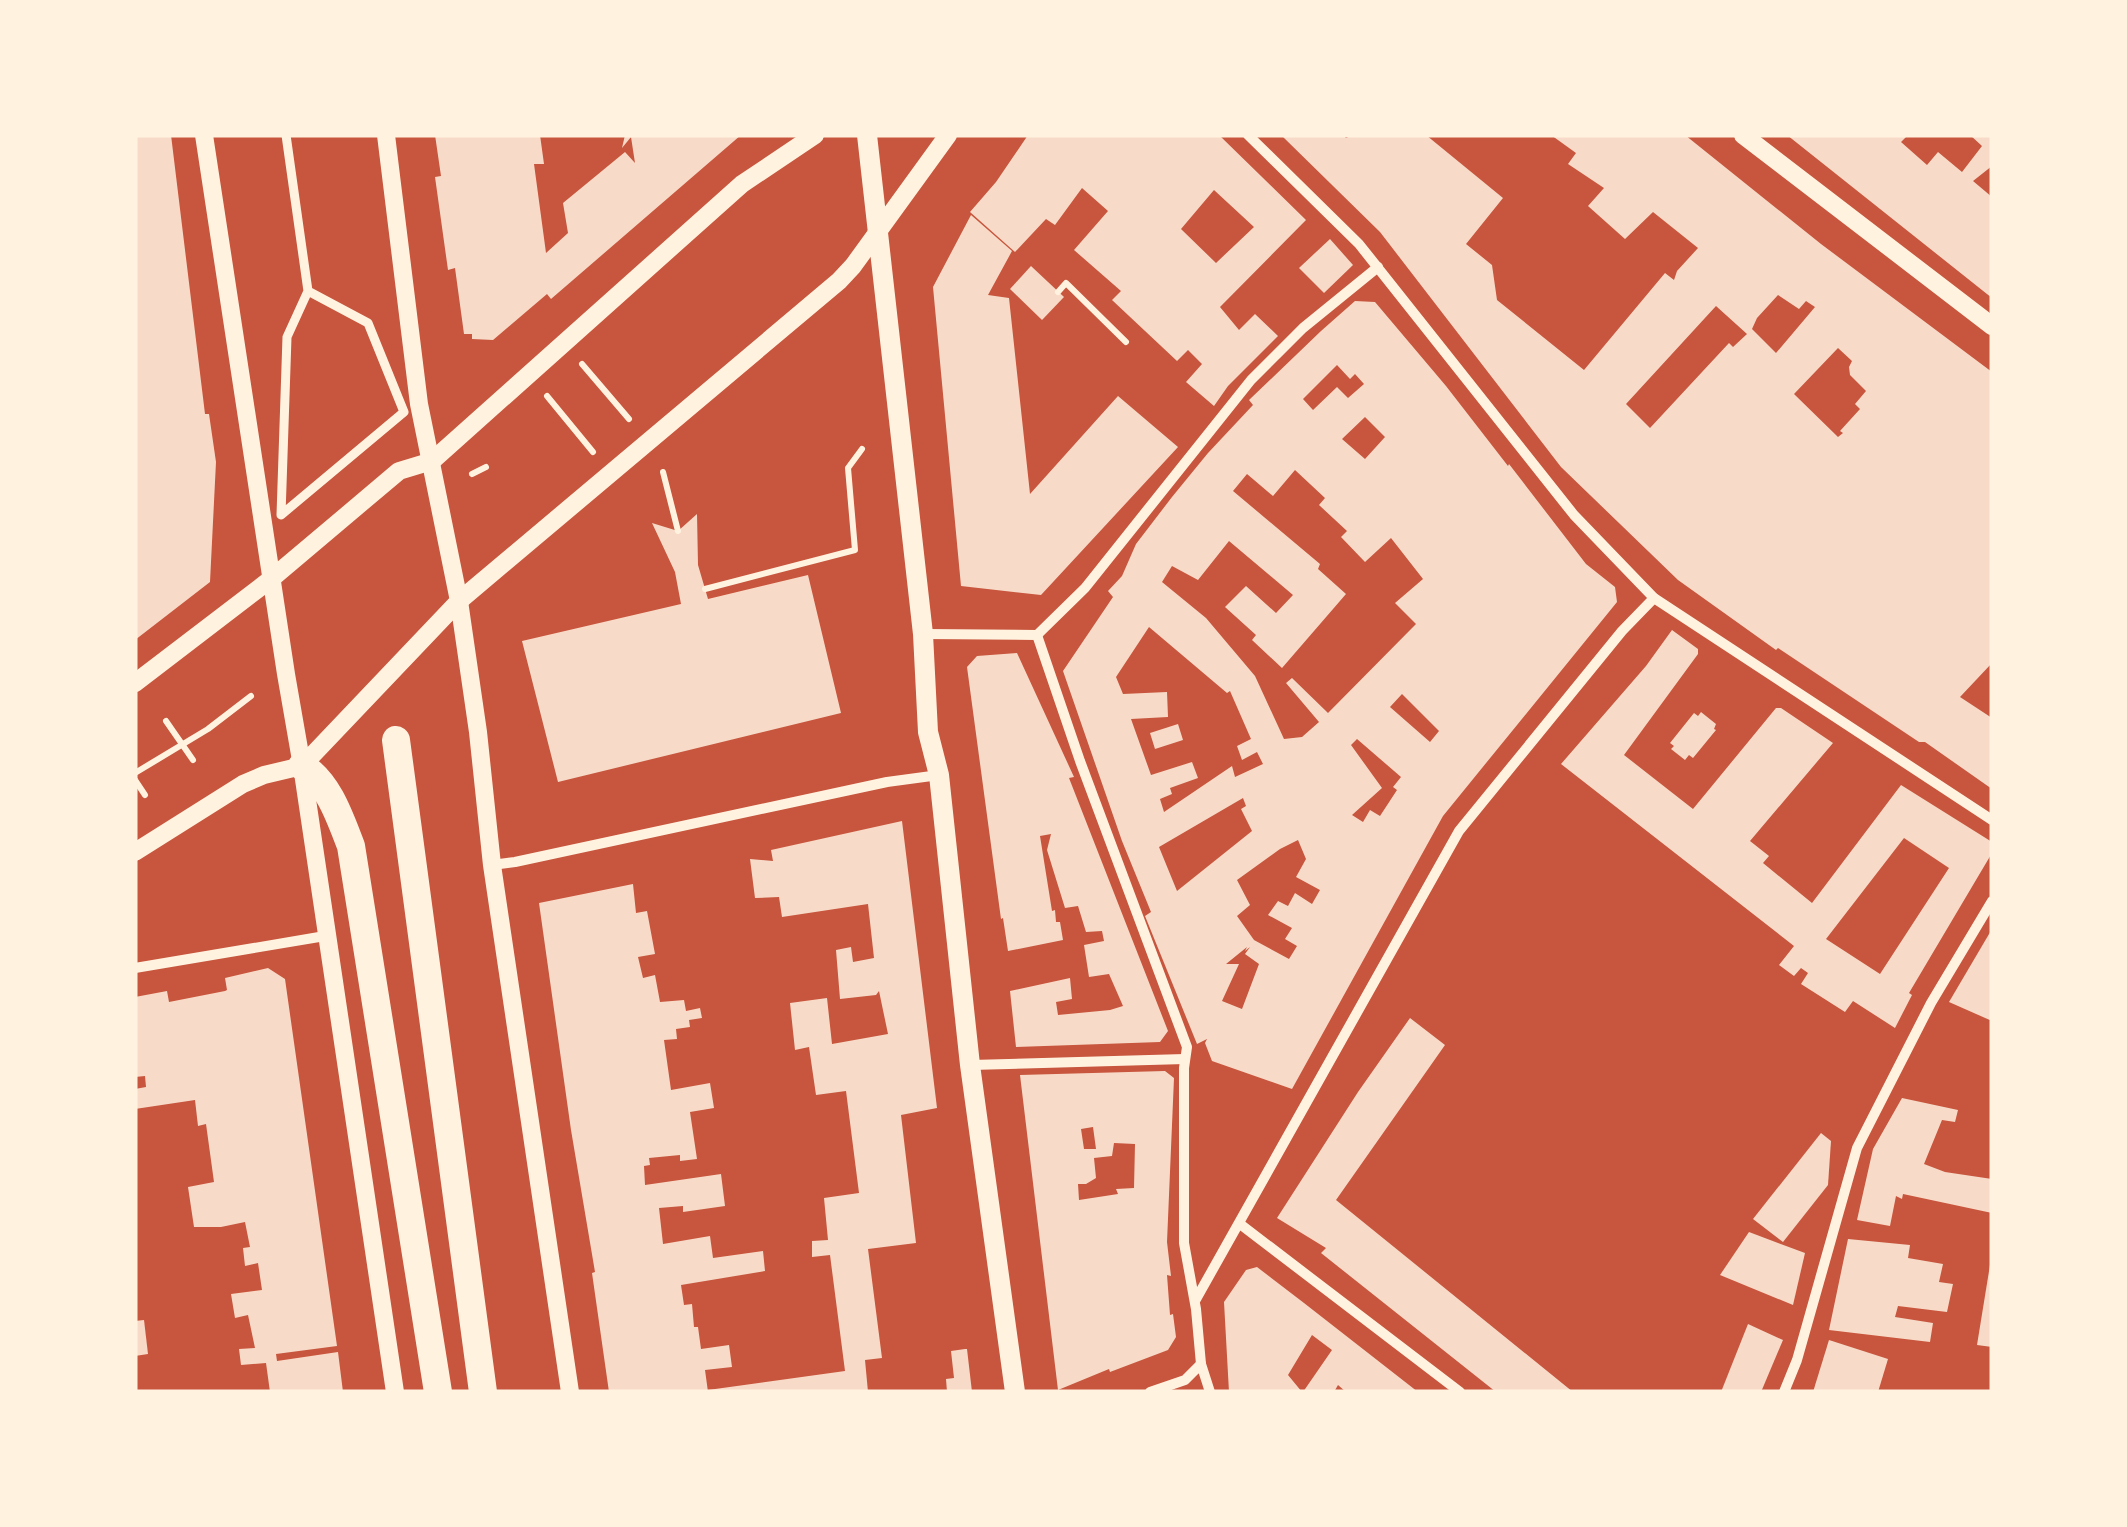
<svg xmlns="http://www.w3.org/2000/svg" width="2127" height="1527" viewBox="0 0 2127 1527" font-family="Jost,sans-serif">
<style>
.building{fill:#f7dbc8;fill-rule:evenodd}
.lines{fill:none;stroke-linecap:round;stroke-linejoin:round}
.path{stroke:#fff3e0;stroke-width:6}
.pedestrian{stroke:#fff3e0;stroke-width:9}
.minor{stroke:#fff3e0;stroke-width:10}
.tertiary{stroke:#fff3e0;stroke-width:18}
.secondary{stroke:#fff3e0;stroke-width:20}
.trunk{stroke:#fff3e0;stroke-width:28}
</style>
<rect width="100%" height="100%" fill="#c8553d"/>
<g class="building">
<path d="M135,135H171L205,414H209L216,462L210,582L135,640Z"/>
<path d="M435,135H540L544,164H534L546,253L568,233L563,203L625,152L635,163L631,137L622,148L625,135H741L551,299L547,294L493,340L472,339V334H464L455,268L448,270L435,177L441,176Z"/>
<path d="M1028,135H1219L1306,220L1220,307L1239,330L1255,314L1278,336L1228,386L1214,406L1186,382L1202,364L1188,350L1177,361L1112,300L1121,291L1074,250L1108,211L1082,188L1055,225L1046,219L1015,252L970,212L996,182ZM1214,190L1254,227L1216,263L1181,229Z"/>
<path d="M1281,135H1343L1346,138L1353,135H1426L1503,198L1466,244L1492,265L1497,300L1584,370L1665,273L1674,280L1677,271L1698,248L1653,212L1625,239L1588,206L1604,188L1568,164L1576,153L1551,135H1685L1821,244L1992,372V663L1960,697L1992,718V789L1925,742H1919L1778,648L1776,650L1678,580L1561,467L1380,232ZM1778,295L1799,309L1806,301L1815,307L1776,353L1752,329L1757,318ZM1716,306L1747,334L1733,347L1729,343L1650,428L1626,404ZM1838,348L1852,361L1849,367L1850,375L1866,391L1855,404L1860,409L1840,431L1843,433L1838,437L1794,394Z"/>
<path d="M1787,135H1908L1901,142L1927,165L1938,152L1962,172L1982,146L1970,135H1992V166L1973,181L1992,197V298Z"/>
<path d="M971,215L1012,251L988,295L1009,298L1030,494L1118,396L1178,447L1041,595L961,586L933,287Z"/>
<path d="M1330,239L1353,265L1324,293L1299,268Z"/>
<path d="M1031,266L1064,297L1042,320L1010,289Z"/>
<path d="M1355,301L1375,302L1446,386L1508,466L1509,464L1586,564L1615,587L1617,602L1443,816L1292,1089L1212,1061L1205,1043L1207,1039L1197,1044L1145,916L1151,912L1122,841L1063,671L1113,597L1108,591L1122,576L1136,544L1172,497L1208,453L1253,405L1249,400L1321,331ZM1337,365L1350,379L1355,374L1364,384L1348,398L1337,387L1313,410L1303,399ZM1365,417L1385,437L1365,459L1342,439ZM1295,470L1325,498L1319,505L1347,531L1341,537L1365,562L1391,538L1423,579L1395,603L1416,624L1328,713L1292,678L1286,683L1319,722L1302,737L1284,739L1255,676L1206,618L1162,582L1172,566L1198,580L1229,541L1293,595L1276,613L1246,586L1225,607L1256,635L1252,640L1282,668L1346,594L1318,569L1320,564L1233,491L1247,474L1273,496ZM1149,627L1227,693L1230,691L1251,739L1237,746L1242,760L1257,752L1263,764L1235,777L1232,766L1164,812L1160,799L1172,794L1170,788L1198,778L1192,762L1151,775L1131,719L1168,717L1167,692L1123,694L1116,677ZM1402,694L1439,731L1430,742L1390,707ZM1357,739L1401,777L1393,787L1397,790L1380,816L1370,810L1363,822L1352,815L1382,788L1351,745ZM1243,798L1246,806L1241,809L1252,831L1177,891L1159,847ZM1298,840L1306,859L1296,877L1320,890L1312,904L1295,893L1288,906L1278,901L1268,915L1292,928L1285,939L1297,946L1289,959L1254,940L1237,916L1250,905L1237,880L1280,849ZM1247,947L1245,951L1250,947L1245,954L1259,964L1242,1009L1222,1001L1239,964H1226Z"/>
<path d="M697,514L698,565L708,599L808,575L841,713L558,782L522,641L681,604L675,572L652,523L678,531Z"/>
<path d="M1672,630L1698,649V654L1624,755L1693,809L1776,708H1781L1833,743L1750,841L1769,856L1763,863L1812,903L1901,785L1992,842V853L1909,993L1912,995L1895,1028L1853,1001L1845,1012L1801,984L1808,973L1801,968L1794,976L1779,965L1794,946L1561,764L1646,666ZM1904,838L1949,868L1880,974L1826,939Z"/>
<path d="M1017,653L1074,777L1069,778L1168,1031L1160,1042L1016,1047L1010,991L1070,978L1072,999L1056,1002L1058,1015L1110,1010L1123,1006L1109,974L1089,977L1084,945L1104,941L1102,931L1086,932L1078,906L1065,908L1047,850L1051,834L1040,836L1052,911L1055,910L1056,922H1060L1063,940L1008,951L1003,918L1001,919L967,667L977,656Z"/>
<path d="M1701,712L1716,724L1714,729L1716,730L1693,758L1689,755L1685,760L1671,749L1674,746L1670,743L1694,713L1698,716Z"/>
<path d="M1178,724L1183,740L1155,749L1150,733Z"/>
<path d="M902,821L937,1108L901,1115L916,1243L868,1249L882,1358L865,1360L868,1392H709L708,1390L845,1371L830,1255L812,1257V1241L828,1240L824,1198L859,1193L846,1091L816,1095L809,1047L795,1050L790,1003L827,998L832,1044L888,1034L879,991L876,995L840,999L836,950L851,947L853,962L874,958L868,904L782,917L779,897L755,898L750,859L773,861L771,850Z"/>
<path d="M633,884L636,913L647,911L655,954L638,957L643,978L655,975L660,1002L684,1000L686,1011L700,1008L702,1018L689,1020L690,1027L676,1029L677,1039L664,1040L671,1090L710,1083L714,1108L690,1112L697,1159L680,1161V1155L649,1158L650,1165L644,1166L645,1185L721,1174L725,1206L683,1212V1206L659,1208L663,1244L710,1236L713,1258L763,1251L765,1271L681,1285L684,1305L692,1304L694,1327H698L701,1349L729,1345L732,1367L705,1370L708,1392H609L592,1273L595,1272L571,1130L539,903Z"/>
<path d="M1992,929V1021L1949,1002Z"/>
<path d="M268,968L285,979L337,1346L276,1354L277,1361L338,1352L343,1392H270L266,1363L241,1365L239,1349L255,1348L248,1315L235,1318L231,1294L262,1290L258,1263L245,1266L243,1248L250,1247L245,1222L221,1227H194L188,1187L214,1182L206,1124L198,1126L195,1100L135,1109V1089L146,1087L145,1076L135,1077V997L167,991L169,1002L225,991L227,990L225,978Z"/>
<path d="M1410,1018L1445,1045L1336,1200L1573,1392H1496L1321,1253L1326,1248L1277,1218L1358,1092Z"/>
<path d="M1165,1071L1174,1078L1167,1242L1171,1276L1167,1275L1170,1315L1173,1314L1176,1337L1168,1350L1110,1372L1109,1369L1058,1390L1020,1075ZM1093,1127L1096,1149H1084L1081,1129ZM1114,1143L1135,1144L1134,1188L1116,1189L1118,1194L1079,1200L1078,1184H1086L1096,1178L1094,1158L1112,1156Z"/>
<path d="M1902,1098L1958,1110L1955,1122L1942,1120L1924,1164L1945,1172L1992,1179V1213L1903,1194L1902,1199L1896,1196L1890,1226L1857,1220L1873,1149Z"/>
<path d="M1821,1133L1831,1141L1828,1185L1783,1242L1753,1219Z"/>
<path d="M1749,1232L1805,1253L1793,1305L1720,1275Z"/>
<path d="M1848,1239L1910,1245L1908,1258L1943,1264L1939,1282L1953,1284L1947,1312L1898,1306L1895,1317L1933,1323L1930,1342L1829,1330Z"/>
<path d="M1990,1265H1992V1347L1977,1345Z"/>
<path d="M1257,1267L1304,1303L1418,1392H1346L1338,1385L1334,1392H1303L1332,1350L1312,1335L1288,1375L1302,1392H1229L1224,1302L1246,1270Z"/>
<path d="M144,1320L148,1354L135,1356V1321Z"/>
<path d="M1748,1324L1783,1340L1761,1392H1721Z"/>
<path d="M1829,1340L1888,1359L1878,1392H1813Z"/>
<path d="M965,1349H967L972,1392H947L946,1379L954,1378L951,1351Z"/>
</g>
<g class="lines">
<g class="path">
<path d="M1058,292L1066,283L1126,342"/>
<path d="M582,364L629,419"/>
<path d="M547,396L593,452"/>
<path d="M663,472L678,531"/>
<path d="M472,474L486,467"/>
<path d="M705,589L855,550L848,468L862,449"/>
<path d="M166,721L193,760"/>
<path d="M135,773L208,729L251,696"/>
<path d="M135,780L145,795"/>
</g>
<path class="pedestrian" d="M286,135L308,291L287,337L281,515L404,412L368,323L308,291"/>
<g class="minor">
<path d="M1248,135L1359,244L1574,515L1654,598L1992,820"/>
<path d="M924,634L1037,635L1080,761L1187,1047L1184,1068V1243L1196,1309L1201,1364"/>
<path d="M1037,635L1085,588L1251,380L1303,328L1378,267"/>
<path d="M492,865L515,862L887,782L939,775"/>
<path d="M135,968L325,936"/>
<path d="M971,1065L1185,1059"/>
<path d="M1240,1224L1460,1392"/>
<path d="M1195,1301L1459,831L1622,631L1654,598"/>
<path d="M1150,1392L1185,1380L1201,1364L1210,1392"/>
<path d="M1784,1392L1797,1360L1857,1148L1931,1003L1992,901"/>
</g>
<g class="tertiary">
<path d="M204,135L286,674L302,766L395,1392"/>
<path d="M386,135L419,404L459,601L478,732L492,865L570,1392"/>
<path d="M1743,135L1992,326"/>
<path d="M135,683L271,579L399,471L432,461L742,184L815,135"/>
<path d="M302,766L459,601L839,281L853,266L948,135"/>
<path d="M135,852L243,784L264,775L302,766"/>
</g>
<path class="secondary" d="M867,135L923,634L928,732L939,775L970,1065L1015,1392"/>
<g class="trunk">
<path d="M396,740L483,1392"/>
<path d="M302,766C329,783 340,818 351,846L438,1392"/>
</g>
</g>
<rect width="2127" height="1527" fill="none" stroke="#fff3e0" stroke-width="275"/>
</svg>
